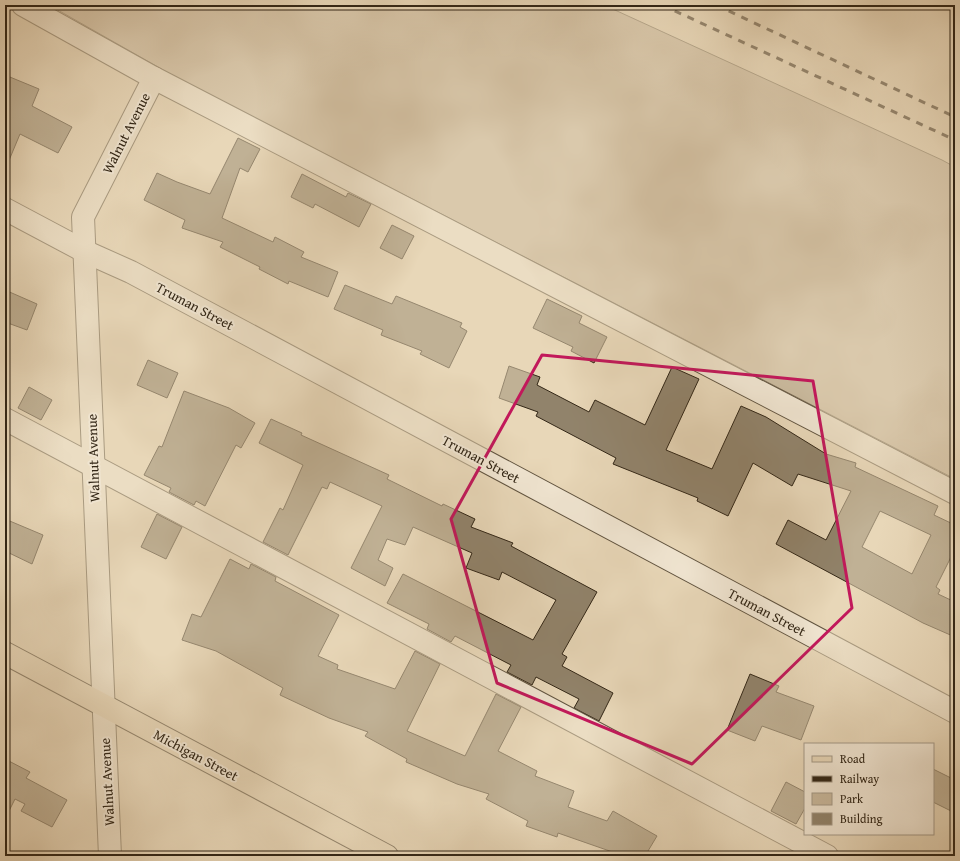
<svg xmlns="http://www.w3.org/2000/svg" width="960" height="861" viewBox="0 0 960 861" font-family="'Gentium Book Plus',serif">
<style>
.green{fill:#c9b99d;stroke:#7e705a}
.building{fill:#91836b;stroke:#332717;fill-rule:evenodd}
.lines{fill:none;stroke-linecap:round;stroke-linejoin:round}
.minor-casing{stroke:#60533f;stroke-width:24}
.major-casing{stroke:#332717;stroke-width:24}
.minor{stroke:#f0e5d1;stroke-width:22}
.major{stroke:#e8d7b8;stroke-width:22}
.rail{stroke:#332717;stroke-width:3;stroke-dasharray:7 7;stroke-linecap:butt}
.marked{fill:none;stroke:#c2185b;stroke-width:3;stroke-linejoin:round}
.labels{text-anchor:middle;stroke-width:4;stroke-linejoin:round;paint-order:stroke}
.street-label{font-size:14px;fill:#332717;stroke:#f0e5d1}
</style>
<rect width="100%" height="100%" fill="#e8d7b8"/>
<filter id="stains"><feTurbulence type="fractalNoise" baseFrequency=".005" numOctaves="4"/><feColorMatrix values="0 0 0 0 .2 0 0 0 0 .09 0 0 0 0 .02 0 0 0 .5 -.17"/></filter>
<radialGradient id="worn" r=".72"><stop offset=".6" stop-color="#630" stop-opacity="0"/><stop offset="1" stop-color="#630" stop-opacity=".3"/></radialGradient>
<path class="green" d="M49,5H604L942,160L955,167V479L172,75Z"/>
<g class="building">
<path d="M5,75L39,89L32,106L72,127L58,153L20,134L5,170Z"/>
<path d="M238,138L260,149L248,172L240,168L222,218L273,242L275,237L304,252L301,257L338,272L328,297L289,281L288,284L259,269L260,267L220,247L223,242L182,228L185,220L144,200L157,173L177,182L210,194Z"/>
<path d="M302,174L346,197L348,193L371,204L359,227L315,204L313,208L291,197Z"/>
<path d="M392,225L414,236L402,259L380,248Z"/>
<path d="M345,285L392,304L396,296L462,323L460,327L467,331L449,368L420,354L422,351L381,335L383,330L334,309Z"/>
<path d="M5,290L37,304L27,330L5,322Z"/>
<path d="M547,299L582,316L579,323L607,337L594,363L571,351L573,347L533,328Z"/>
<path d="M148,360L178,373L167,398L137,385Z"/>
<path d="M509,366L540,377L537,385L589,412L595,400L645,425L672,367L699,379L666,450L712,469L741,406L766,417L826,454L856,463L855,467L938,506L934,515L955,525V549L936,587L940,590L938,594L955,602V637L923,623L776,544L788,520L826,540L851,491L798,474L792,486L753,463L728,516L697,501L698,498L613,464L616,458L536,416L538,412L499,398ZM880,511L931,535L912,574L862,547Z"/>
<path d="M29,387L52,400L41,420L18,408Z"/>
<path d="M184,391L229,408L255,423L241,448L236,445L205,506L196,501L194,505L169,492L171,488L144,475L159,446L162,447Z"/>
<path d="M271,419L302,433L301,435L389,475L387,479L442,506L443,504L475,519L471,527L513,543L511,546L597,592L562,654L567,657L562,666L613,693L599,721L574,708L579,699L536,677L532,685L507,672L511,665L455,636L451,642L427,629L429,624L387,603L403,574L533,640L556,600L502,572L499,580L466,568L472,553L413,527L405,545L387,539L378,560L393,568L385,586L351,568L382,506L330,482L327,489L322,487L288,555L263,542L280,508L283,510L303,465L259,443Z"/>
<path d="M157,514L182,527L166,559L141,547Z"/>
<path d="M5,519L43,535L32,564L5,551Z"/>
<path d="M230,559L249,569L251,564L276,577L275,581L339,615L318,656L338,665L337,669L395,689L415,651L440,664L407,731L465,756L496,694L521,707L498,751L537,771L535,776L574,791L568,807L607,821L613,811L657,836L645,856H624L558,833L557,837L526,826L528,821L486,799L489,794L457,784L406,762L407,759L365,736L368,732L329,718L280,695L283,688L216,651L182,640L192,614L201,617Z"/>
<path d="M750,674L779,686L776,692L814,706L801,740L762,726L755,741L727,730Z"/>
<path d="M5,759L30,772L26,778L67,800L52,827L21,811L25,804L15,799L5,819Z"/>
<path d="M933,769L955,780V813L933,802Z"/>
<path d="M786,782L805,792V808L796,824L771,811Z"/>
</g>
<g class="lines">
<g class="minor-casing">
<g id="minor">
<path d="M23,5L154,78L955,493"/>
<path d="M5,209L84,251L131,272L955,712"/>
<path d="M5,419L827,856"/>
<path d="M110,856L83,217L154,78"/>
</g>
</g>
<g class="major-casing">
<path id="major" d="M5,653L387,856"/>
</g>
<use href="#minor" class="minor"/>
<use href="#major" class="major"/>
<g class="rail">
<path d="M662,5L955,140"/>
<path d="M716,5L955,117"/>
</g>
</g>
<path d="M0 0H960V861H0ZM542,355L813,381L852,608L692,764L497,683L451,519Z" fill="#e8d7b8" fill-opacity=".55" fill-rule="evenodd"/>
<path class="marked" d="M542,355L813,381L852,608L692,764L497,683L451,519Z"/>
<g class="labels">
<g class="street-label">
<text transform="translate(126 133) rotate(-63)" y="5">Walnut Avenue</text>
<text transform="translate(195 306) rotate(28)" y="5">Truman Street</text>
<text transform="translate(93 458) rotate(-92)" y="5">Walnut Avenue</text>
<text transform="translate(481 459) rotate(28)" y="5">Truman Street</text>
<text transform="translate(767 612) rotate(28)" y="5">Truman Street</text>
<text transform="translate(196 755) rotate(28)" y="5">Michigan Street</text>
<text transform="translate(107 782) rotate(-93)" y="5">Walnut Avenue</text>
</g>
</g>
<rect width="960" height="861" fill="none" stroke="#e8d7b8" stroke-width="20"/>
<rect x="6" y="6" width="948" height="849" fill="none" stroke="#332717" stroke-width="2"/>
<rect x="10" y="10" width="940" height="841" fill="none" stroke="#332717"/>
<rect x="804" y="743" width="130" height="92" fill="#f0e5d1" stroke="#a49987"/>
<rect x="812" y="756" width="20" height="6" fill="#e8d7b8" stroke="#a49987"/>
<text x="840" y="763" font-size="12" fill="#332717">Road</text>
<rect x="812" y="776" width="20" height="6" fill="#332717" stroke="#a49987"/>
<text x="840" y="783" font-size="12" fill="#332717">Railway</text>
<rect x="812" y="793" width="20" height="12" fill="#c9b99d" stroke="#a49987"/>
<text x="840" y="803" font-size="12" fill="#332717">Park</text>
<rect x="812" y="813" width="20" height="12" fill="#91836b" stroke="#a49987"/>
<text x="840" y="823" font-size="12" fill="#332717">Building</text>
<rect width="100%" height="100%" filter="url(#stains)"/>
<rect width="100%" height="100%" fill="url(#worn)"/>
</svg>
